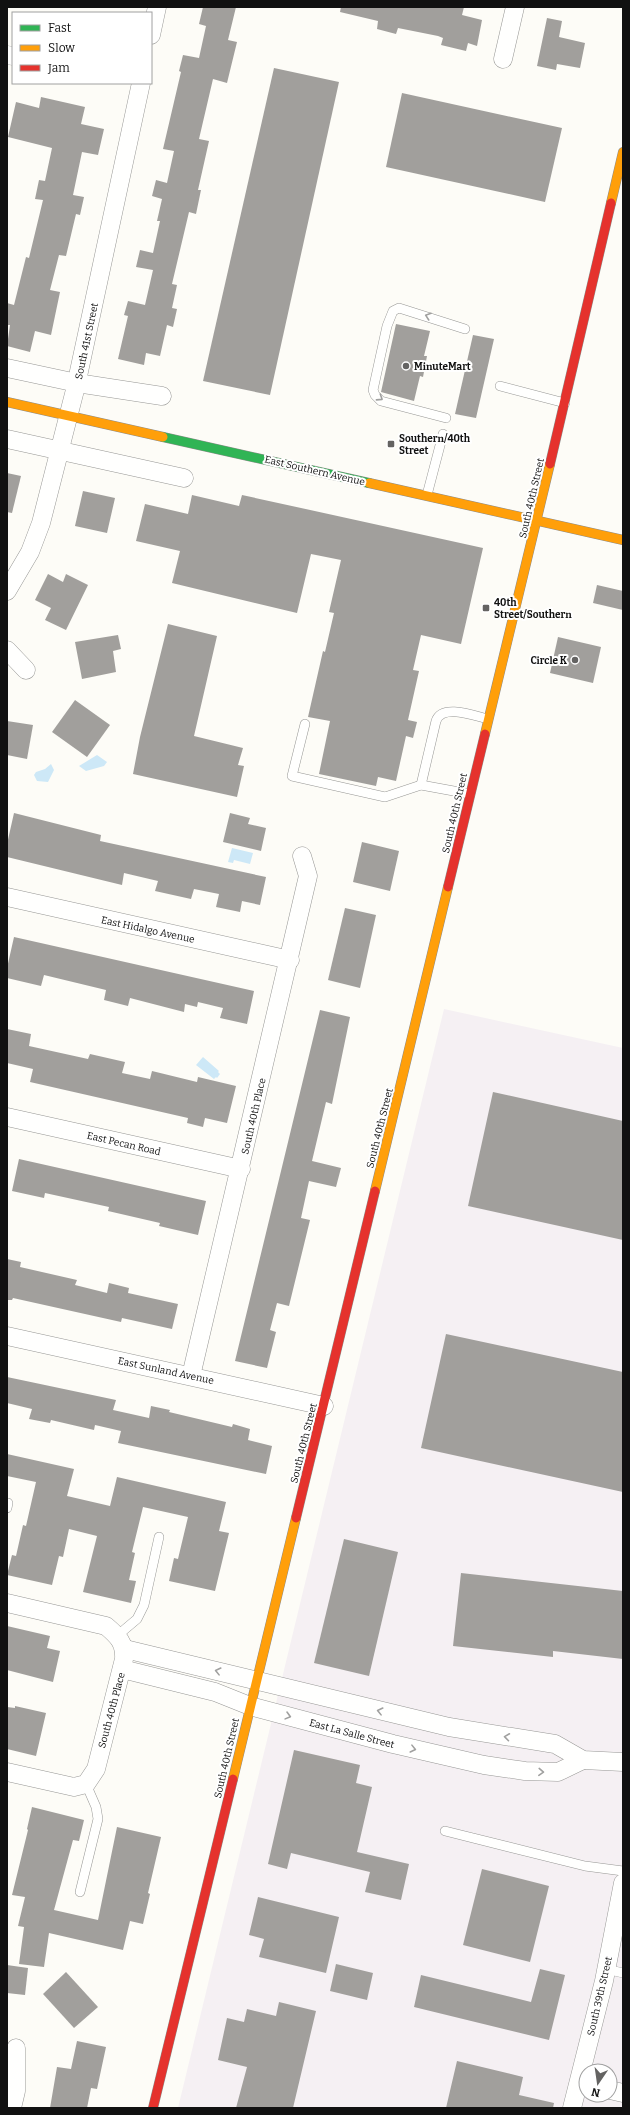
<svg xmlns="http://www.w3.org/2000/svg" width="630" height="2115" viewBox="0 0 630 2115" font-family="Bitter,serif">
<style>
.industrial{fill:#f5f0f3;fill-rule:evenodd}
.water{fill:#cde8f7}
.building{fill:#a19f9c}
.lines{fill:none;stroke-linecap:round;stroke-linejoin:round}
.lane-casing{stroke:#979795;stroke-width:10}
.street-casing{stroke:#979795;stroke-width:19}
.fast-casing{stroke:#8e8d8b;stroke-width:10}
.slow-casing{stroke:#8e8d8b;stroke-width:10}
.jam-casing{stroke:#8e8d8b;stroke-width:10}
.lane{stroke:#fffffe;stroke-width:9}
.street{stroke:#fffffe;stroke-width:18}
.fast{stroke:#30b455;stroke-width:9}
.slow{stroke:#ff9f0a;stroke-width:9}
.jam{stroke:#e5322d;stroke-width:9}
.oneway{stroke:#a0a09f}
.poi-dot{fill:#646362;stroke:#fff;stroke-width:1.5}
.labels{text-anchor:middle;stroke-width:4;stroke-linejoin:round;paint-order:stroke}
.street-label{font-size:10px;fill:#111;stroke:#fff}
.poi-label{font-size:10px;font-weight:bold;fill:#111;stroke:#fff;text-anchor:start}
</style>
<rect width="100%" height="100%" fill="#fdfcf7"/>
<path class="industrial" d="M444,1009L623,1048V2108H178ZM586,2071H610V2095H586Z"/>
<g class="water">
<path d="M97,755L107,762L104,766L86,771L79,766Z"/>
<path d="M51,764L54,770L48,782L37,781L34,775L36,772L45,769Z"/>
<path d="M232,848L253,853L250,864L234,860L233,863L228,862Z"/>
<path d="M203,1057L219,1071L218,1072L220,1074L217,1078L216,1077L214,1079L196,1065Z"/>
</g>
<g class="building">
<path d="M203,7H236L228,40L237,42L227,83L213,79L199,139L209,141L198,190H201L196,214L189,212L172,284L177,285L172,308L177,309L173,327L167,325L160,356L146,353L144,365L118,359L128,316L124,315L128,301L145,305L153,270L136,267L140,250L153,253L160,221H157L162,199L152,196L156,180L167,183L174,151L163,149L181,72L179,71L183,55L199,58L206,26L199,24Z"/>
<path d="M341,7H464L462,15L482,20L477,46L468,43L466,51L441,45L443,38L438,36L398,28L396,34L377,29L378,21L340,12Z"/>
<path d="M547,18L562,21L559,37L585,43L580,68L557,64L556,70L537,66Z"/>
<path d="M274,68L339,82L270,395L203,381Z"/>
<path d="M402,93L562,128L545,202L386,167Z"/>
<path d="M41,97L85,107L81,124L104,129L98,155L82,152L73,195L84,197L80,215L76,214L66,256L59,255L50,290L60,292L51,335L35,331L30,352L7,346L10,325H7V303L14,305L26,257L29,258L43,200L35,199L39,180L45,181L52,148L8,137L16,102L39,108Z"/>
<path d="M396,324L430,331L424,356H427L423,377L420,376L414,401L381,392Z"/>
<path d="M473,335L494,339L476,418L455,414Z"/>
<path d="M7,473L21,476L12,513L7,512Z"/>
<path d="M83,491L115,498L107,533L75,526Z"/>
<path d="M192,495L239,506L242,495L483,548L461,644L421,635L413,670L419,671L408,720L417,722L413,738L406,736L396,781L378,777L376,786L319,774L330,721L308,717L323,651L325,652L334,613L329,612L341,560L311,554L297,613L172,583L180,551L136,541L145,504L188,514Z"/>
<path d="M48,574L63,582L66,574L88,585L66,630L45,620L51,608L35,600Z"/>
<path d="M597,585L623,591V610L593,603Z"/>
<path d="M168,624L217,636L194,736L243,748L238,765L244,766L237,797L133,774L140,737Z"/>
<path d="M118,635L121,649L113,651L116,672L82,679L75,642Z"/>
<path d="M558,637L601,647L593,683L550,673Z"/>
<path d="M75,700L110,725L87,757L52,732Z"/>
<path d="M7,721L33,725L27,759L7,755Z"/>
<path d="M14,813L101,835L100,841L266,877L260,905L242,901L240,912L216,907L219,894L194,889L191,899L155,891L158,881L124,873L122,885L7,857V844Z"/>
<path d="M230,813L250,818L248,824L266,828L261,851L223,842Z"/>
<path d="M362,842L399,851L390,891L353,882Z"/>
<path d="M345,908L376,915L360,988L328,980Z"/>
<path d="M14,937L254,991L247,1024L220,1018L223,1008L198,1002L197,1007L185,1004L184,1012L130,998L128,1006L104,1000L106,990L44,975L41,986L7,978V968Z"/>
<path d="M320,1010L350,1017L332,1104L326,1102L312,1161L341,1168L336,1187L309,1181L301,1218L310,1220L289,1306L277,1303L270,1330L276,1332L267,1368L235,1361Z"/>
<path d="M7,1029L31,1034L29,1046L88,1059L90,1054L125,1062L122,1073L150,1079L152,1071L197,1082L198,1077L236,1086L227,1123L205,1118L203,1127L187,1123L188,1118L30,1082L33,1069L7,1063Z"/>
<path d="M493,1092L623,1121V1240L468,1206Z"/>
<path d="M19,1159L206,1201L198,1235L159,1226L160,1223L108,1211L109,1207L45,1193L44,1198L12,1191Z"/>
<path d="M7,1259L21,1262L20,1267L77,1280L75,1285L107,1293L109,1283L129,1288L128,1293L178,1304L172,1329L122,1318L121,1322L13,1298L12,1300H7Z"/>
<path d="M446,1334L623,1372V1492L421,1448Z"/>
<path d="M7,1377L116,1400L113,1410L149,1418L151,1406L170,1410L169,1412L232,1427L233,1424L250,1429L248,1440L272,1446L266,1474L118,1443L121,1431L95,1425L94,1430L51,1420L50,1423L29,1419L32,1409L7,1403Z"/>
<path d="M7,1454L74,1469L67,1496L110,1506L117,1477L226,1502L219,1531L229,1533L215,1591L169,1581L174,1558L178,1559L188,1517L143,1507L132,1552L135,1553L129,1580L136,1581L131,1603L83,1592L97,1536L69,1529L63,1557L59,1556L52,1585L7,1575L12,1555L16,1556L23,1525L26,1526L36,1482L7,1476Z"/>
<path d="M344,1539L398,1552L369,1676L314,1663Z"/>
<path d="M461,1573L623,1591V1659L553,1651V1657L453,1646Z"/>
<path d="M7,1626L50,1636L47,1648L60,1651L53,1682L7,1670Z"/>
<path d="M15,1706L46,1713L36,1756L7,1749V1707L15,1708Z"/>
<path d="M294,1750L360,1765L356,1783L372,1787L357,1852L409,1864L401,1900L365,1892L370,1872L291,1853L287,1869L268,1864Z"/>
<path d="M32,1807L84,1820L79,1841L73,1840L54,1910L98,1920L117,1827L161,1837L148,1893L150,1894L143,1924L130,1921L123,1950L49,1933L44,1967L19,1964L24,1927L18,1926L25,1897L12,1895L28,1830L27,1829Z"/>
<path d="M482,1869L549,1886L530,1962L463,1945Z"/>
<path d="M258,1897L339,1917L326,1973L259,1957L264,1939L249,1935Z"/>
<path d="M336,1964L373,1973L367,2000L330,1991Z"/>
<path d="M7,1965L28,1968L25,1995L7,1993Z"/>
<path d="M540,1969L565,1975L549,2040L414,2007L421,1975L531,2002Z"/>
<path d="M66,1972L98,2007L74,2028L43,1994Z"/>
<path d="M279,2002L316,2011L293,2108H236L247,2067L218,2060L227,2018L244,2022L247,2009L276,2016Z"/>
<path d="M77,2041L106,2047L97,2089L91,2088L87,2108H50L57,2067L71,2069Z"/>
<path d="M457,2061L523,2077L519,2095L554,2103L553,2108H446Z"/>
</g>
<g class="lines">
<g class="lane-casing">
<g id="lane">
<path d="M500,386L565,403"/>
<path d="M446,418L381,401L375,395L373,390L387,326L393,311L399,308L465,329"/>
<path d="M427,495L443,434"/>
<path d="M305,724L292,776L385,797L421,785L470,794"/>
<path d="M421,785L436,721C442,703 475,716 488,719"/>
<path d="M7,1508L8,1503"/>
<path d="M118,1635L137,1619L144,1605L159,1537"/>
<path d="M445,1831L585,1866L623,1871"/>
<path d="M80,1892L98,1819L96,1807L86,1784"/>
<path d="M606,1969L623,1973"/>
</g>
</g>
<g class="street-casing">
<g id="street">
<path d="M151,35L157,7"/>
<path d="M7,55L13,56"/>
<path d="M503,59L515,7"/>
<path d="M7,368L77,383L162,396"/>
<path d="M7,439L184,478"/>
<path d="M7,591L30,552L41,523L75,390L141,83"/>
<path d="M7,650L26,670"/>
<path d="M7,897L290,960"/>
<path d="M7,1117L241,1169"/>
<path d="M7,1336L324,1406"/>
<path d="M191,1376L308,876L302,856"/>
<path d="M7,1603L106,1626C118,1636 125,1643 124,1659L96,1769L86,1784L74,1787L7,1772"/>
<path d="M125,1649L449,1727L555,1744L583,1760L623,1762"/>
<path d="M122,1669L215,1692L250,1706L393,1744L484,1765L525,1771L558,1772L583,1760"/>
<path d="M610,2090L623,2093"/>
<path d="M12,2108L16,2091V2048"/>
<path d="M572,2108L604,1981L623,1883"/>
</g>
</g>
<g class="fast-casing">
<path id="fast" d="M163,437L369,483"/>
</g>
<g class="slow-casing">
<g id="slow">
<path d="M611,203L623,152"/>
<path d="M7,402L163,437"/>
<path d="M369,483L623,540"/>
<path d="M485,734L550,464"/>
<path d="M375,1191L448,887"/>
<path d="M233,1779L296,1518"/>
</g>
</g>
<g class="jam-casing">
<g id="jam">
<path d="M550,464L611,203"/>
<path d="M448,887L485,734"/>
<path d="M296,1518L375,1191"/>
<path d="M153,2108L233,1779"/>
</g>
</g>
<use href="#lane" class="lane"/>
<use href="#street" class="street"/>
<use href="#fast" class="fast"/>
<use href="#slow" class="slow"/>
<use href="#jam" class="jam"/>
</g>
<defs><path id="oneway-chevron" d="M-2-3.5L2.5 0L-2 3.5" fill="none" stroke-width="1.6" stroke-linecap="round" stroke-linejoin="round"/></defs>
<g class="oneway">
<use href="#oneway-chevron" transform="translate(428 316) rotate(-161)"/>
<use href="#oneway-chevron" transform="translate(380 398) rotate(33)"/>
<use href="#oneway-chevron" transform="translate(218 1671) rotate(-166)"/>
<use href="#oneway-chevron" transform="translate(380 1711) rotate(-166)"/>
<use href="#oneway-chevron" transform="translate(288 1716) rotate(15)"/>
<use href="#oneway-chevron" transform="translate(507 1737) rotate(-172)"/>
<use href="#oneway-chevron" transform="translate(413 1749) rotate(14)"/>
<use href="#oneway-chevron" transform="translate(541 1772) rotate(3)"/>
</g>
<g class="poi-dot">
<circle cx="406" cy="366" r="4"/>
<rect x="387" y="440" width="8" height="8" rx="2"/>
<rect x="482" y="604" width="8" height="8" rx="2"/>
<circle cx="575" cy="660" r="4"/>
</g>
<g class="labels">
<g class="street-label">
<text transform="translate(86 341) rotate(-78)" y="4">South 41st Street</text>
<text transform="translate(315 470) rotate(13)" y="4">East Southern Avenue</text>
<text transform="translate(531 498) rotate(-77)" y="4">South 40th Street</text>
<text transform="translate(454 813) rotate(-77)" y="4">South 40th Street</text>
<text transform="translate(148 929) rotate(12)" y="4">East Hidalgo Avenue</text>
<text transform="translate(253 1116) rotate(-77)" y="4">South 40th Place</text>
<text transform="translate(379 1128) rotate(-76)" y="4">South 40th Street</text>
<text transform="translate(124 1143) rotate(13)" y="4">East Pecan Road</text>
<text transform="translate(166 1370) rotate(12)" y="4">East Sunland Avenue</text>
<text transform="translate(303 1443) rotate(-76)" y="4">South 40th Street</text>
<text transform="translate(111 1710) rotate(-75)" y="4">South 40th Place</text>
<text transform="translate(352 1733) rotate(15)" y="4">East La Salle Street</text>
<text transform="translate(226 1758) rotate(-77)" y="4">South 40th Street</text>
<text transform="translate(599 1996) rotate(-77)" y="4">South 39th Street</text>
</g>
<g class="poi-label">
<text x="414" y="370">MinuteMart</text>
<text x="399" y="442">Southern/40th<tspan x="399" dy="12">Street</tspan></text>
<text x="494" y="606">40th<tspan x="494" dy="12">Street/Southern</tspan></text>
<text x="567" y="664" text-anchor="end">Circle K</text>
</g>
</g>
<rect width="630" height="2115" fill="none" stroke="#111111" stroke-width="16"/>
<rect x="12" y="12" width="140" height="72" fill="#ffffff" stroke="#a0a0a0"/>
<rect x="20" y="25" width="20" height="6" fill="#30b455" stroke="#a0a0a0"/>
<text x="48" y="32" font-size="12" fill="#111111">Fast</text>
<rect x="20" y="45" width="20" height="6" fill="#ff9f0a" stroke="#a0a0a0"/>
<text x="48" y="52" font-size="12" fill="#111111">Slow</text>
<rect x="20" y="65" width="20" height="6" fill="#e5322d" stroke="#a0a0a0"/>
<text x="48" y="72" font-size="12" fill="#111111">Jam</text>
<g transform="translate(598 2083) rotate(193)"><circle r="19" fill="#ffffff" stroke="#a0a0a0"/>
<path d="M0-3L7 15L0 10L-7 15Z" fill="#646362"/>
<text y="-6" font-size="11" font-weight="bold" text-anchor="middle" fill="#111111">N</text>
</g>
</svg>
